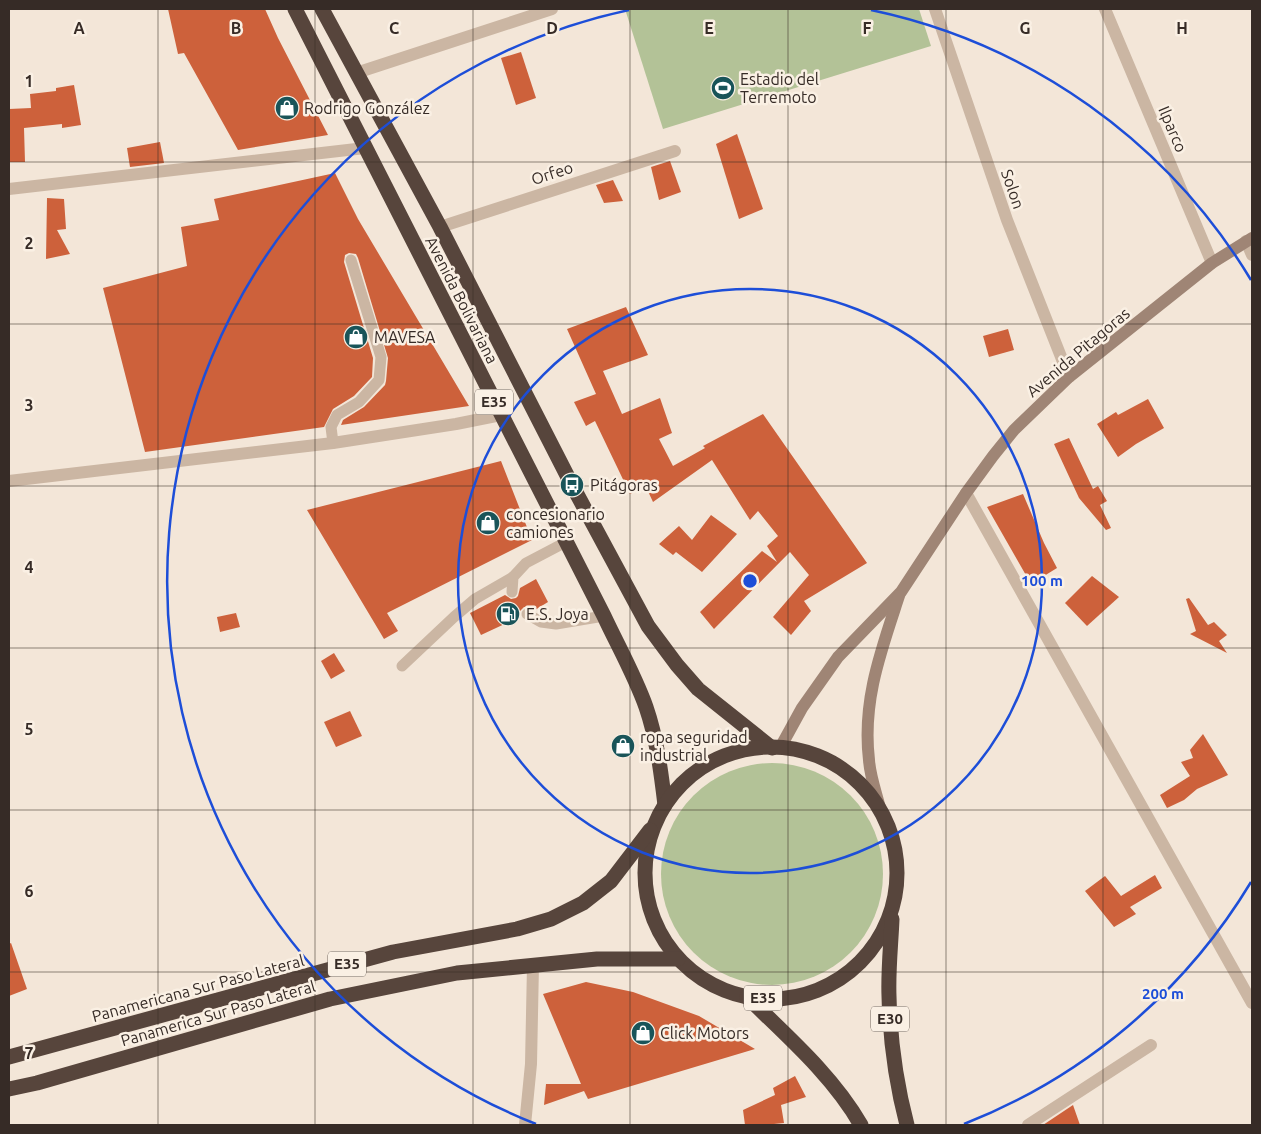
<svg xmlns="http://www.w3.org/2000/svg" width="1261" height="1134" viewBox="0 0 1261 1134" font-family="Ubuntu,sans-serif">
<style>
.green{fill:#b3c297}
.building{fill:#cd613b}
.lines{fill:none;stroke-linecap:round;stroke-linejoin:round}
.lane{stroke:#cbb6a3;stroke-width:11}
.street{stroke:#cbb6a3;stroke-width:12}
.secondary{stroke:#9f8575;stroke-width:12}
.highway{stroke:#57453c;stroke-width:15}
.grid{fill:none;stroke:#362b26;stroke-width:1;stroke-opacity:0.55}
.ring{fill:none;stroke:#1d4ed8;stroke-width:2.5}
.labels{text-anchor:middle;stroke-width:5;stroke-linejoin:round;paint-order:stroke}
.shield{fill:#faf0e4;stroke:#71665f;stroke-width:1}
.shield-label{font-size:15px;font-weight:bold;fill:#362b26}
.poi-label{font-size:16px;fill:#362b26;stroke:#faf0e4;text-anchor:start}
.street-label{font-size:16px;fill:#362b26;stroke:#faf0e4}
.grid-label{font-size:16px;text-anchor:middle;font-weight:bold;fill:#362b26;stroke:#faf0e4;stroke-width:5;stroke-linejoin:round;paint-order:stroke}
.centre{fill:#1d4ed8;stroke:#faf0e4;stroke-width:2.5}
.ring-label{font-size:15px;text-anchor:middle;font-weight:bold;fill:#1d4ed8;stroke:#faf0e4;stroke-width:5;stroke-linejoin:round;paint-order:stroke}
</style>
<rect width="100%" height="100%" fill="#f3e6d8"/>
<g class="green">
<path d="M625,9H919L931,46L663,129Z"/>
<circle cx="772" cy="874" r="111"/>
</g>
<g class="building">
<path d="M168,9H265L278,38L328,135L238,150L184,53L178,54Z"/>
<path d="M521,52L536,98L516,105L501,58Z"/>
<path d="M74,85L81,125L62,128V124L24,128L25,162H9V109L31,108L30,94L56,91V88Z"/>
<path d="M737,134L763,209L739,219L716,144Z"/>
<path d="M160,142L164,163L130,167L127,148Z"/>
<path d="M670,161L681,192L659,200L651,167Z"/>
<path d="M335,173L358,219L469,406L341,425L343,420L364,407L385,385L386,381L388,358L358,258L356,254L349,253L345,255L344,262L373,358L372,377L354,396L333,409L324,427L145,452L103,288L187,266L181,227L219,220L214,199Z"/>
<path d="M613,180L623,201L604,203L596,185Z"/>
<path d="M47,198L64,199L66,229L57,230L70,254L46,259Z"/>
<path d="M626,307L648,355L603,371L622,414L660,398L672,433L659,439L673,466L705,448L703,446L763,414L867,563L804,601L811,611L791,635L773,617L809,575L790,552L714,629L700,612L762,551L777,562L767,546L778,536L758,511L750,520L712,460L653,502L646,487L630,494L595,421L586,426L574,402L596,394L567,329Z"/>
<path d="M1008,329L1014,350L989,357L983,336Z"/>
<path d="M1148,399L1164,428L1136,444L1118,457L1097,424L1116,412L1118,415Z"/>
<path d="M1069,438L1093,489L1098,486L1107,501L1100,505L1111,528L1106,530L1079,498L1054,444Z"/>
<path d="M501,461L532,540L387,613L398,631L384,639L307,510Z"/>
<path d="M1023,494L1044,543L1057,568L1031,584L987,507Z"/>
<path d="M711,515L737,534L702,572L676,552L673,555L659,544L679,526L692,540Z"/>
<path d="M1092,576L1119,597L1087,626L1065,603Z"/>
<path d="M536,579L548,602L535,610L527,607H524L520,611V617L481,635L470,613L505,595L511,599L516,598L518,596L520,588Z"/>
<path d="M1189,598L1208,625L1214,622L1227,635L1219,641L1227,653L1190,634L1196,631L1186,599Z"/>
<path d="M236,613L240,627L220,632L217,617Z"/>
<path d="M334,653L345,671L331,679L321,661Z"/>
<path d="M350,711L362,736L336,747L324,722Z"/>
<path d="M1203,734L1228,775L1197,789L1184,800L1167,808L1160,795L1190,776L1181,762L1193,758L1190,750Z"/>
<path d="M1155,875L1162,888L1130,907L1136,914L1114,927L1085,891L1105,876L1121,896Z"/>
<path d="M11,943L27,989L9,996V944Z"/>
<path d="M586,982L633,992L699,1016L755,1049L588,1099L584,1091L544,1105L546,1084H581L543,994Z"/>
<path d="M795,1076L806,1097L781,1105L784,1123L764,1125H745L743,1110L775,1095L773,1088Z"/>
<path d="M1073,1105L1080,1125H1043Z"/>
</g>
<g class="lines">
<g class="lane">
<path d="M333,443L331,427L337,415L359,402L379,380L381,357L351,260"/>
<path d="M512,592L513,577L526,563L566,542"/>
<path d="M527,614L541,622L556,624L604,616"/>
<path d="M402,666L454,617L475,599L513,577"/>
</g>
<g class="street">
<path d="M935,9L1007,220L1069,377"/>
<path d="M1105,9L1212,263"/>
<path d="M356,73L552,9"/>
<path d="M9,189L365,148"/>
<path d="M440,227L675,151"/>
<path d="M1246,241L1252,255"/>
<path d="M9,481L333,443L456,424L501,415"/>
<path d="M966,493L1252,1003"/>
<path d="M525,1125L531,1064L533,965"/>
<path d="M1028,1125L1151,1045"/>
</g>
<g class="secondary">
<path d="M780,748L802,708L838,657L901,592L966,493L993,456L1014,430L1069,377L1212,263L1252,238"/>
<path d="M880,808C876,792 870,776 869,760C862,701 881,651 899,596"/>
</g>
<g class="highway">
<path d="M295,9L604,616C618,646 635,676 646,707C657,739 661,772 665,805"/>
<path d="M322,9L440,227L572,485L648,626L677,665L698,689L772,748"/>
<circle cx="771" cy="873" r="126"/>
<path d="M892,919C891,944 888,970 889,996C890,1039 896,1083 907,1125"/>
<path d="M747,997C787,1036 833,1076 861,1125"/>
<path d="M9,1057L393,952L517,929L551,919L583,903L611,881L650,830"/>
<path d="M9,1089L37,1083L330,999L457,973L597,959H678"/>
</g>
</g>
<path class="grid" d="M158,9V1125M315,9V1125M473,9V1125M630,9V1125M788,9V1125M946,9V1125M1103,9V1125M9,162H1252M9,324H1252M9,486H1252M9,648H1252M9,810H1252M9,972H1252"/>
<g class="ring">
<circle cx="750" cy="581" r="292"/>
<path d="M1251 882A584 584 0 0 1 964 1124M536 1124A584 584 0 0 1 629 10M871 10A584 584 0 0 1 1251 280"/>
</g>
<defs>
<g id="stadium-disc" transform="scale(1.25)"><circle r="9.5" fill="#195459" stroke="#faf0e4"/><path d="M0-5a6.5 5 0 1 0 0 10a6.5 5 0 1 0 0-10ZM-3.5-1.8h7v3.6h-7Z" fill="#fff"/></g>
<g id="shop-disc" transform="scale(1.25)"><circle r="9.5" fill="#195459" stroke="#faf0e4"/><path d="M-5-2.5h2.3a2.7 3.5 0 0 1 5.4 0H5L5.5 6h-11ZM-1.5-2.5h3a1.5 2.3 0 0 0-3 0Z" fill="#fff"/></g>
<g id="bus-disc" transform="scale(1.25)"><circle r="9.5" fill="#195459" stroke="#faf0e4"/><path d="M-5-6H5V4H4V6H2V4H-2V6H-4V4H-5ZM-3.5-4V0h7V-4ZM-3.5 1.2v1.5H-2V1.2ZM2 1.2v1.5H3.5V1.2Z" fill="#fff"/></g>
<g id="fuel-disc" transform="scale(1.25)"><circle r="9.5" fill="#195459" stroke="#faf0e4"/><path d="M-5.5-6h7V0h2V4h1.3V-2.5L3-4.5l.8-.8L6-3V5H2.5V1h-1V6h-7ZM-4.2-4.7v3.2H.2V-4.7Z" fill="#fff"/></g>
</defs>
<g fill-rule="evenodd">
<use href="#stadium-disc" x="723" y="88"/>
<use href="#shop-disc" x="287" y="108"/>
<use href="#shop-disc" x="356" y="337"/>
<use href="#bus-disc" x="572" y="485"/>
<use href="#shop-disc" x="488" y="523"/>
<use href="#fuel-disc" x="508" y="614"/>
<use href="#shop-disc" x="623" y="746"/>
<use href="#shop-disc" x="643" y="1033"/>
</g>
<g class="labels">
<g class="shield">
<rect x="475" y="389.5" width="38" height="25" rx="4"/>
<rect x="328" y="951.5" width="38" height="25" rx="4"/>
<rect x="744" y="985.5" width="38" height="25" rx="4"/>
<rect x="871" y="1006.5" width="38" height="25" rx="4"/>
</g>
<g class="shield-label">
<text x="494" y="407">E35</text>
<text x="347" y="969">E35</text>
<text x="763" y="1003">E35</text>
<text x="890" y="1024">E30</text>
</g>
<g class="poi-label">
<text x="740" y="85">Estadio del<tspan x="740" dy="18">Terremoto</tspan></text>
<text x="304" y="114">Rodrigo González</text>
<text x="374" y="343">MAVESA</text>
<text x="590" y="491">Pitágoras</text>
<text x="506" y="520">concesionario<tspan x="506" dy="18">camiones</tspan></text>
<text x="526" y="620">E.S. Joya</text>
<text x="640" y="743">ropa seguridad<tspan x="640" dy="18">industrial</tspan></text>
<text x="660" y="1039">Click Motors</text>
</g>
<g class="street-label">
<text transform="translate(1173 129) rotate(67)" y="6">Ilparco</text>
<text transform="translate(552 173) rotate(-18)" y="6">Orfeo</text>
<text transform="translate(1013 189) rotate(71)" y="6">Solon</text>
<text transform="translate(462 300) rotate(63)" y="6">Avenida Bolivariana</text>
<text transform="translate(1078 352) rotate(-40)" y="6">Avenida Pitagoras</text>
<text transform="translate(198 988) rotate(-15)" y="6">Panamericana Sur Paso Lateral</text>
<text transform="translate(218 1013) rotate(-16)" y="6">Panamerica Sur Paso Lateral</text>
</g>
</g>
<g class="grid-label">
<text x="79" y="34">A</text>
<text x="236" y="34">B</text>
<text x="394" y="34">C</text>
<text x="552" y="34">D</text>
<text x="709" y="34">E</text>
<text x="867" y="34">F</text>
<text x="1025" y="34">G</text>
<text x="1182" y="34">H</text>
<text x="29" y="87">1</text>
<text x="29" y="249">2</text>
<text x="29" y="411">3</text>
<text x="29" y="573">4</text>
<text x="29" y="735">5</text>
<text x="29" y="897">6</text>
<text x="29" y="1059">7</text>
</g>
<circle cx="750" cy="581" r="8" class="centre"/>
<g class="ring-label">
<text x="1042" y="586">100 m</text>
<text x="1163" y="999">200 m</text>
</g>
<rect width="1261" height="1134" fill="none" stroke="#362b26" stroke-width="20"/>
</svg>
